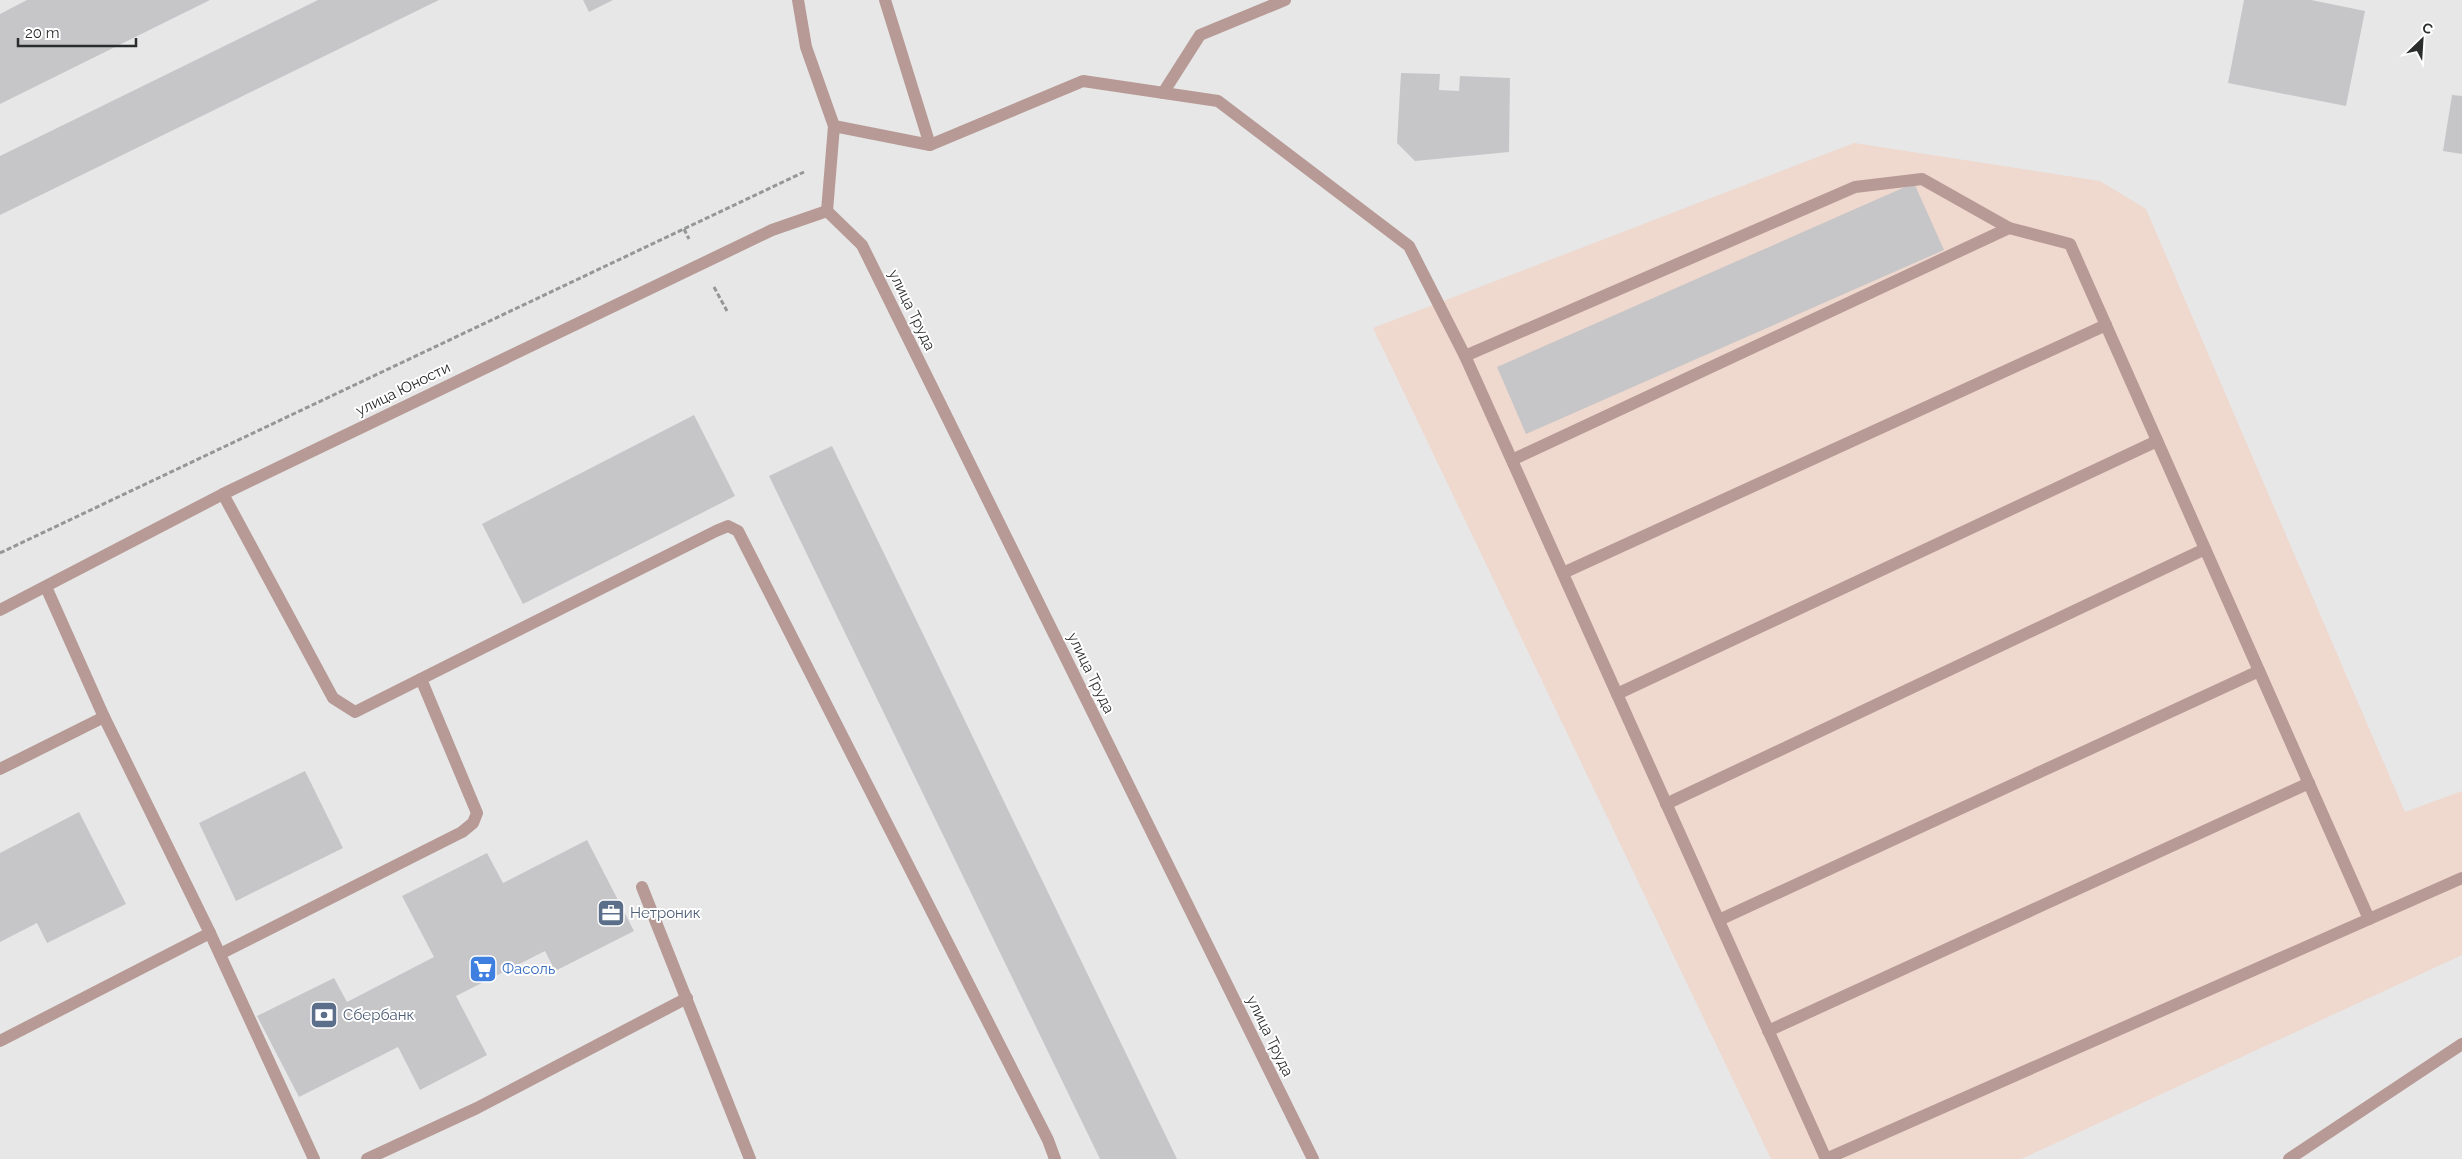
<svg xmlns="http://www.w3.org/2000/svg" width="2462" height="1159" viewBox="0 0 2462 1159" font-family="Raleway,sans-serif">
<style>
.industrial{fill:#efd8cd}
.building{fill:#c6c6c8}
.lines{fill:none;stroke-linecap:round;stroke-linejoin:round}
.path{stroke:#959696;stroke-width:3;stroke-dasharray:5 2.5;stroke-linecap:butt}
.minor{stroke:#b79a95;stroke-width:12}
.labels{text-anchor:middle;stroke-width:4;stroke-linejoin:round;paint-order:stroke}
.street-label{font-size:15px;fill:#2b2c2c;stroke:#fff}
.service-label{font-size:15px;fill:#4e5e75;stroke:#fff;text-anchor:start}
.shop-label{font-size:15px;fill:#366cbe;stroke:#fff;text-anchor:start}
</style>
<rect width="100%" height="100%" fill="#e7e7e8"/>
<path class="industrial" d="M1854,143L2100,181L2146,209L2405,812L2462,791V955L2021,1159H1771L1373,328Z"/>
<g class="building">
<path d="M27,0H210L0,104V14Z"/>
<path d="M318,0H439L0,215V156Z"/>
<path d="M583,0H613L589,12Z"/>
<path d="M2244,0H2311L2365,11L2346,106L2228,83Z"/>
<path d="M1401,73L1440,74L1439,90L1459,91L1460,76L1510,78L1509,152L1415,161L1397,143Z"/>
<path d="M2452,95L2462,96V154L2443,151Z"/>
<path d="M1914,183L1944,250L1526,434L1497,367Z"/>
<path d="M694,415L735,496L523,604L482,524Z"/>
<path d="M832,446L1177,1159H1100L769,476Z"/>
<path d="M305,771L343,848L236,901L199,823Z"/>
<path d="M79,812L126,904L47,943L37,923L0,942V853Z"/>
<path d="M587,840L634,931L555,971L545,951L456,996L487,1055L420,1090L398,1047L299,1097L257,1016L334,978L347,1002L434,957L402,896L487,853L503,883Z"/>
</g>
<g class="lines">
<g class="path">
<path d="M684,229L689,239"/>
<path d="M714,287L727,311"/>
<path d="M0,553L804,172"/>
</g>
<g class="minor">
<path d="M798,0L806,47L834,126"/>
<path d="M885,0L930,145"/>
<path d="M1163,93L1200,35L1285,0"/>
<path d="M827,211L834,126L930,145L1083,81L1218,101L1409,246L1465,356L1826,1159L2462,878"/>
<path d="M827,211L862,245L1313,1159"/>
<path d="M1465,356L1855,187L1922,179L2009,228L2070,244L2369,919"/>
<path d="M1512,460L2009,228"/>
<path d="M223,494L333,698L355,712L716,531L728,526L738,531L1048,1140L1055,1159"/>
<path d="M1563,573L2106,325"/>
<path d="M0,610L223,494L772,230L827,211"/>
<path d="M1617,694L2157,441"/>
<path d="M0,769L104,717"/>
<path d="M1666,804L2205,549"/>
<path d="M642,887L750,1159"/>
<path d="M1719,920L2259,671"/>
<path d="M210,933L314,1159"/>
<path d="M220,954L462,832L473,823L477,813L421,679"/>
<path d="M1768,1031L2309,783"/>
<path d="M0,1041L210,933L104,717L46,587"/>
<path d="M367,1159L477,1108L687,998"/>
<path d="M2289,1159L2462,1044"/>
</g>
</g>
<defs>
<g id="office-square" transform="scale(1.4375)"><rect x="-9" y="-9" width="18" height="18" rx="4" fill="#5c6f8a" stroke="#fff"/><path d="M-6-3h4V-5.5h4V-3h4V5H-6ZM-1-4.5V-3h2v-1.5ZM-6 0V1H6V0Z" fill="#fff"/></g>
<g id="supermarket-square" transform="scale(1.4375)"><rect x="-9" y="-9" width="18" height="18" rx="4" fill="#3f7fe0" stroke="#fff"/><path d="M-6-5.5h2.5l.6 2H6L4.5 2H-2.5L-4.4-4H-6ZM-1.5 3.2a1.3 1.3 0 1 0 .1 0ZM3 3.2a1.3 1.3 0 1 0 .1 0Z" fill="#fff"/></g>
<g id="bank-square" transform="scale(1.4375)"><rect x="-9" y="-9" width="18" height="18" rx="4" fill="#5c6f8a" stroke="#fff"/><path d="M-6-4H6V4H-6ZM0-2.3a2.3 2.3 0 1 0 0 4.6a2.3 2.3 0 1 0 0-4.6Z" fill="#fff"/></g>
</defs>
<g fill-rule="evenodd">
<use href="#office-square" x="611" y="913"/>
<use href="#supermarket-square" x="483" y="969"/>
<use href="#bank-square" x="324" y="1015"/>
</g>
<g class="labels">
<g class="street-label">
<text transform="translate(912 310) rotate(64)" y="5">улица Труда</text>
<text transform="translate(403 389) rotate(-26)" y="5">улица Юности</text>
<text transform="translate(1091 673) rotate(64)" y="5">улица Труда</text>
<text transform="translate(1270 1036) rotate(64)" y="5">улица Труда</text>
</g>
<g class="service-label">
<text x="630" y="918">Нетроник</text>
<text x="343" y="1020">Сбербанк</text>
</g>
<g class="shop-label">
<text x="502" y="974">Фасоль</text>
</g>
</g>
<g transform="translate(2422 40) rotate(25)" stroke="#ffffff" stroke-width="4" paint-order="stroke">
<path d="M0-4L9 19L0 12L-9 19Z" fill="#2b2c2c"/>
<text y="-8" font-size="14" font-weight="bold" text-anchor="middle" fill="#2b2c2c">С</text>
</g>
<path d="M18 38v8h118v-8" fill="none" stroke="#2b2c2c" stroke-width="2.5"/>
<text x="25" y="38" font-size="15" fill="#2b2c2c" stroke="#ffffff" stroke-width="4" paint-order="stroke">20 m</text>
</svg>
